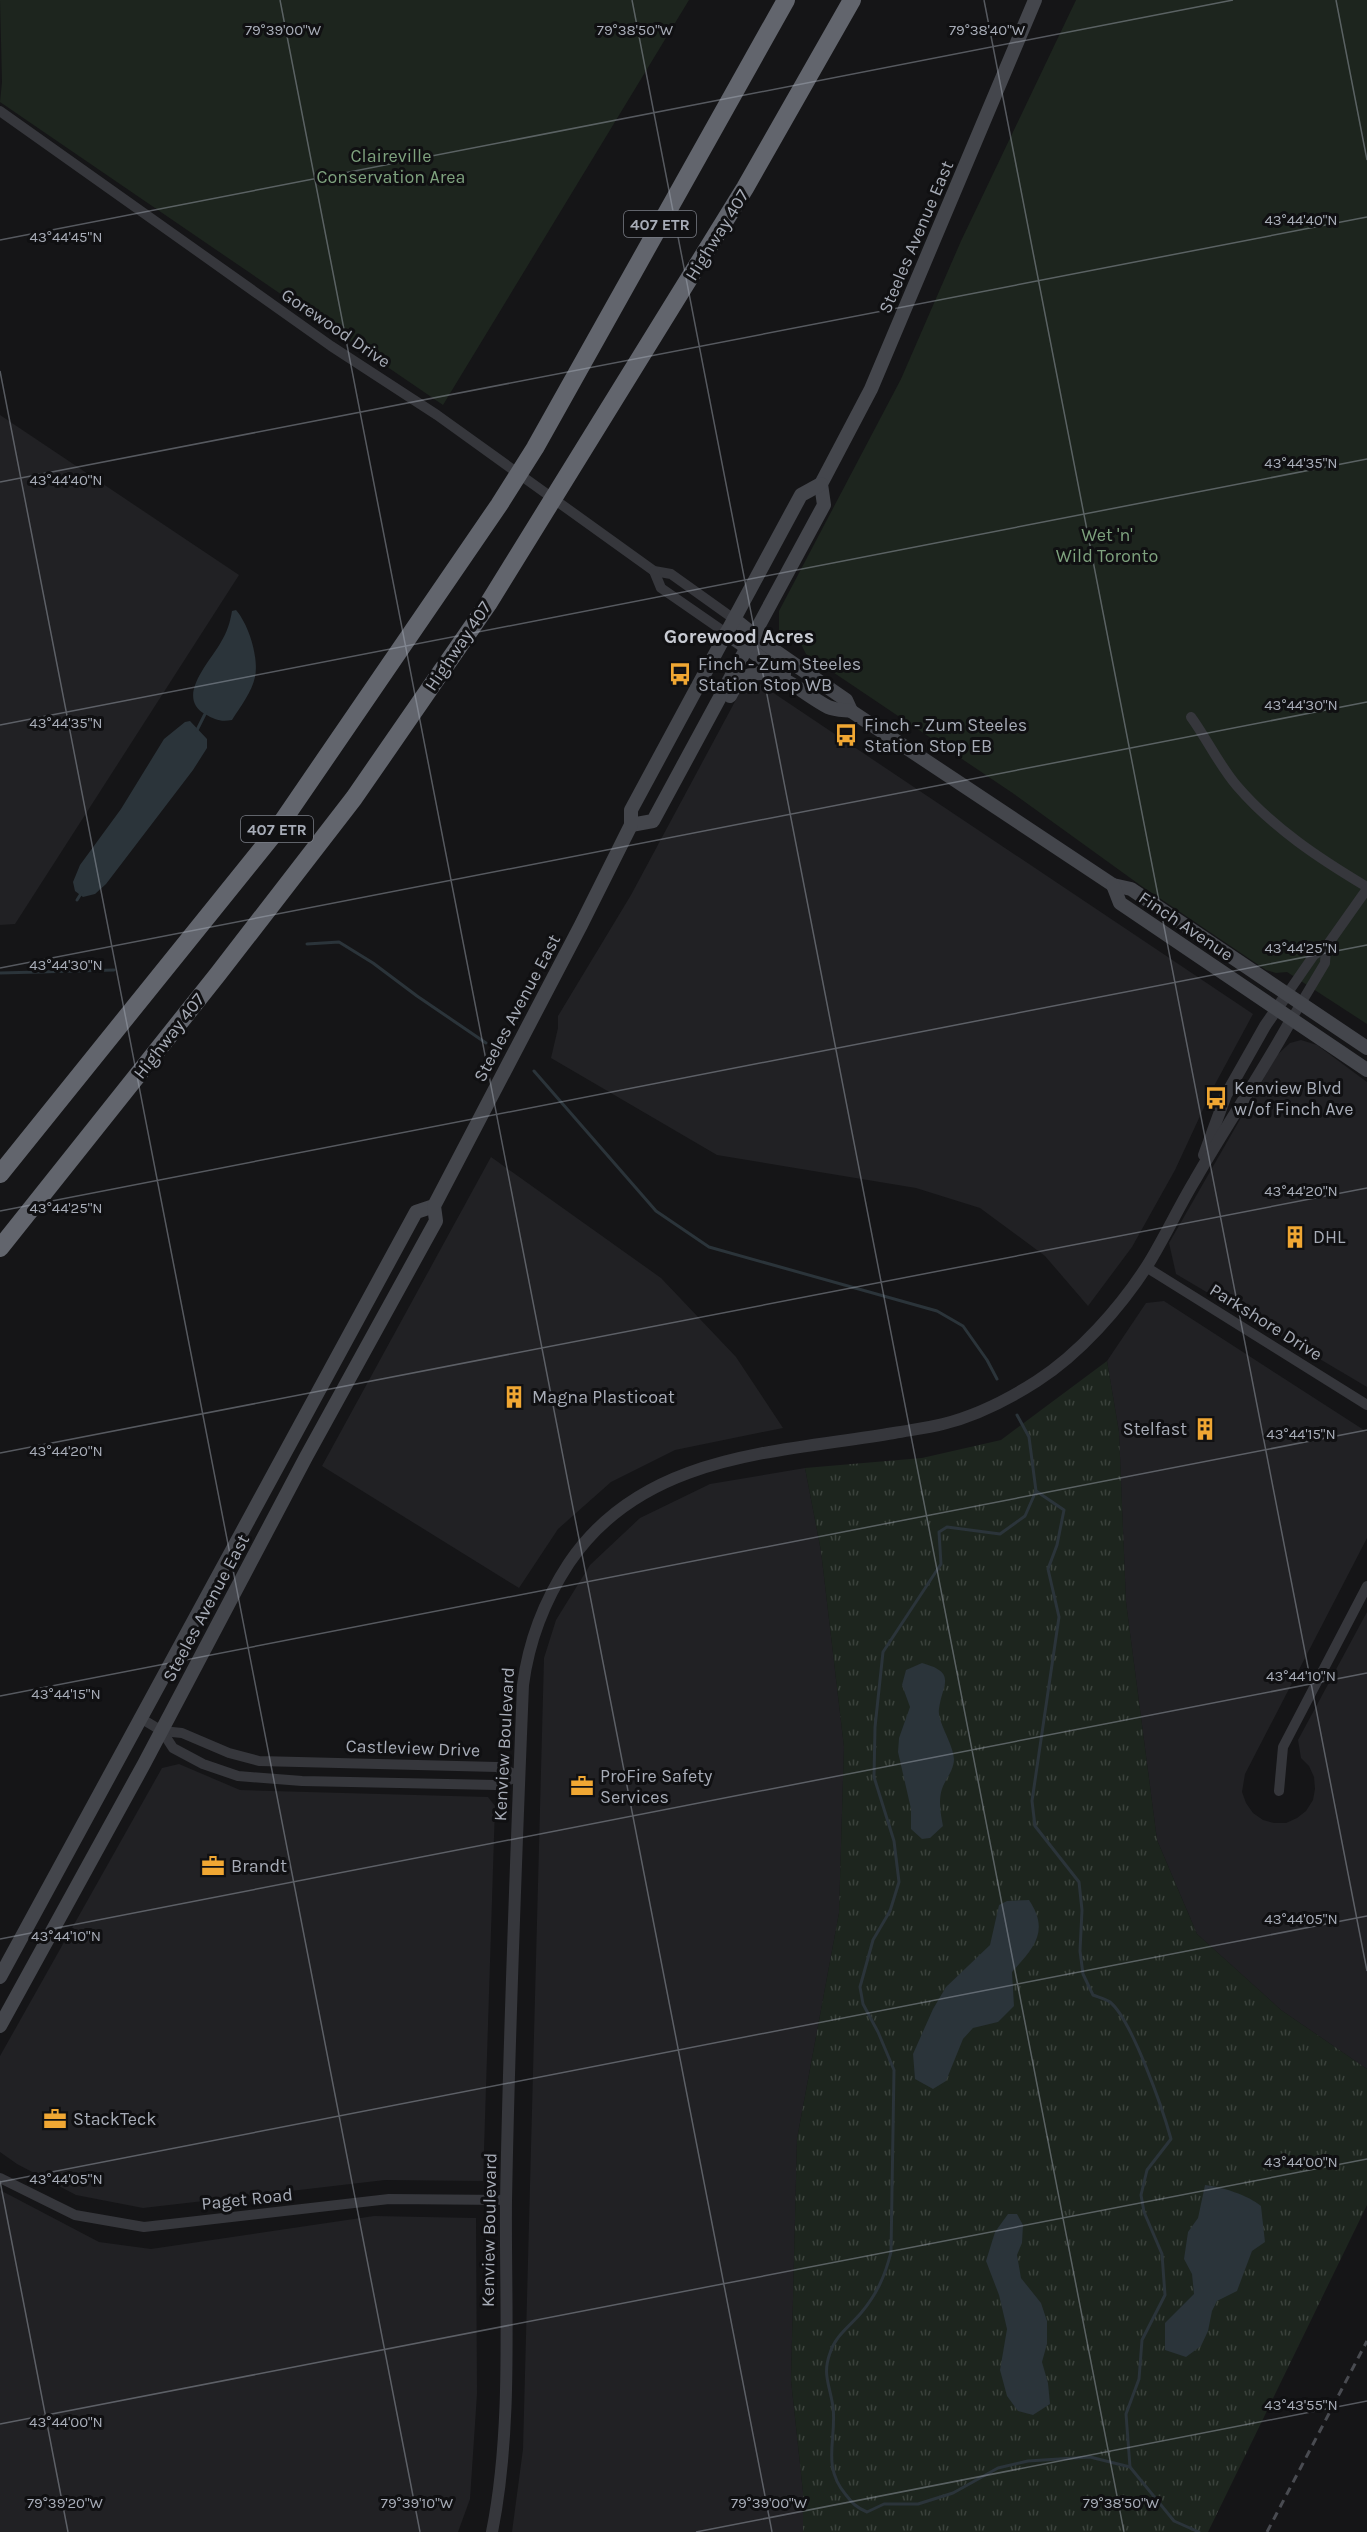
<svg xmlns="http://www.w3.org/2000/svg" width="1367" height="2532" viewBox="0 0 1367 2532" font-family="Karla,sans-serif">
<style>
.built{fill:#212124}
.grass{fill:url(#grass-tufts)}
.green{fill:#1d251e}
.water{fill:#2b343a}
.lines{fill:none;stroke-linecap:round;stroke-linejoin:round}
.stream{stroke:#2b343a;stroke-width:3}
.minor{stroke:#36373c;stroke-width:10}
.tertiary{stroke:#36373c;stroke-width:12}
.secondary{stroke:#44464c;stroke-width:14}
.motorway{stroke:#62656d;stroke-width:18}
.rail{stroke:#494b51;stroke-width:3;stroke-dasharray:8 6;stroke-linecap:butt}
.ticks{fill:none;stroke:#a7acb7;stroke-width:1.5;stroke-opacity:0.45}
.labels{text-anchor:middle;stroke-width:6;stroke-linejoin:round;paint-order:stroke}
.shield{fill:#101012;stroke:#7a7d86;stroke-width:1.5}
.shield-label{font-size:16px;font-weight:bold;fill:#a7acb7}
.park-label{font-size:18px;fill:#7ea27e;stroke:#101012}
.street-label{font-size:18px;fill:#a7acb7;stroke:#101012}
.poi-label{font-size:18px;fill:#a7acb7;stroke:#101012;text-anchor:start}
.neighbourhood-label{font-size:20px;font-weight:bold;fill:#c8cbd3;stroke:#101012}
.ticks-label{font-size:15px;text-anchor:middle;fill:#a7acb7;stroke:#101012;stroke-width:6;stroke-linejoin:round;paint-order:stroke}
</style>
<defs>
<pattern id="grass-tufts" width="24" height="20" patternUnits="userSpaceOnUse" patternTransform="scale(1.5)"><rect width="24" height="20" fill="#1d251e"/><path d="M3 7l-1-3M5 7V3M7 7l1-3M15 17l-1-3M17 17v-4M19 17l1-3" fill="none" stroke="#3b423c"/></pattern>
</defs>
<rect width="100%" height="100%" fill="#151517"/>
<g class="built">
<path d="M0,415L239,575L15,924L0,925Z"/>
<path d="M760,684L1253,1014L1213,1088L1175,1170L1132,1247L1088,1306L1045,1256L980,1208L916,1188L717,1155L551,1058L558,1028V1016L631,895L739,694L751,686Z"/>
<path d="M1301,1040L1317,1045L1367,1082V1387L1176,1274L1169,1243L1277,1055L1290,1043Z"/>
<path d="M491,1157L661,1278L736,1357L783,1428L675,1450L611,1482L558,1529L519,1588L322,1466Z"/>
<path d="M1164,1301L1367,1432V1538L1245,1774L1242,1792L1246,1803L1253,1813L1263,1820L1274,1823H1286L1297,1818L1306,1811L1313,1800L1315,1789L1314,1777L1309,1766L1301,1758L1298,1740L1367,1612V2069L1281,2010L1197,1934L1157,1840L1126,1602L1119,1432L1107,1361L1146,1303Z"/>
<path d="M805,1468L821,1551L844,1747L839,1913L797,2139L791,2380L803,2492V2532H512L523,2449L544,1658L556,1620L590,1565L640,1518L710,1484Z"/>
<path d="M179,1764L240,1790L488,1797L495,1806L483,2181L385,2180L143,2208L76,2195L17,2164L0,2152V2056L162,1768Z"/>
<path d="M0,2190L99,2242L151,2249L374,2216L476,2218L477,2394L470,2499L458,2532H0Z"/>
</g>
<path class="grass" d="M1107,1361L1119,1432L1126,1602L1157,1840L1197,1934L1281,2010L1367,2069V2205L1208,2532H803V2492L791,2380L797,2139L839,1913L844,1747L821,1551L805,1468L922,1458L1001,1440Z"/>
<g class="green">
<path d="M0,0H689L443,405L0,102L2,82Z"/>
<path d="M1076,0H1367V1024L1287,972L1276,973L1266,970L1140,885L1014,794L806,654L801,644L779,630V611L901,379L961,241Z"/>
</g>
<g class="water">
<path d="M236,610C249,625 259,658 255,677C252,692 240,707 232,720C221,722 215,720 205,714C175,697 210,662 221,642C227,632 230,623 232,611Z"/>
<path d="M190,721L207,739V748L193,770L106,884L95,894L83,897L75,891L73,882L80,865L121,809L164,739L185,722Z"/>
<path d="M922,1663C958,1673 942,1684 939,1709C937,1722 953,1743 954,1759C954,1771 945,1779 942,1789C938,1801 941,1815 943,1826L930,1838L922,1839L911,1829V1809L898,1752L899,1738L910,1707L902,1685L906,1670Z"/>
<path d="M1029,1900C1050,1931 1034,1948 1012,1972L1014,2006L998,2022L973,2028L963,2039L946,2081L933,2089L915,2079L913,2054L933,2009L946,1987L990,1945L999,1905L1007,1901Z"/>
<path d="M1205,2185C1222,2187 1248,2195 1261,2206L1265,2242L1252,2251L1237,2291L1217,2301L1212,2311L1208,2331L1201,2346L1186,2357L1165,2350V2323L1194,2294L1192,2274L1184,2259L1188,2232L1198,2218Z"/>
<path d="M1008,2214H1017L1023,2225L1022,2243L1017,2255L1021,2278L1041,2303L1047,2321V2344L1042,2362L1048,2383L1050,2404L1033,2415L1018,2411L1007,2396L1000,2370L1007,2329L999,2295L986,2261L995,2232Z"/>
</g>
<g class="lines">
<g class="stream">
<path d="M197,730L206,712"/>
<path d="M77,900L82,892"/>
<path d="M307,944L339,942L373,963L417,996L486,1043"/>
<path d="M0,973L114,970"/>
<path d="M534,1071L656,1211L709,1247L937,1311L963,1326L987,1360L997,1379"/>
<path d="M1017,1415L1029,1437L1036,1491L1025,1516L1000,1534L947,1527L939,1532L941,1564L883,1652L875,1727L874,1777L894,1841L899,1882L890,1911L873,1940L860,1987L863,2004L878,2032L894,2070L891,2252C885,2276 877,2294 861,2313C850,2326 835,2336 830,2353C822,2375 830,2385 833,2407C837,2439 821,2466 846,2495C852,2503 857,2508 867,2512L884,2504H918L953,2493L998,2468L1028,2461L1090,2457L1130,2467L1174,2521L1199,2532"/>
<path d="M1036,1491L1064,1510L1057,1545L1048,1569L1059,1617L1032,1801L1035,1826L1079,1882L1082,1910L1080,1951L1083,1974L1093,1995C1098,1997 1106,1999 1110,2002C1132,2020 1163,2110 1171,2139L1147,2170L1141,2195L1144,2212L1162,2254L1165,2295L1142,2340L1139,2379L1126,2414L1130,2467"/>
</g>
<g class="minor">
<path d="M0,111L331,346L437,415L654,571L671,574L734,619"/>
<path d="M654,571L661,588L726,633"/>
<path d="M1191,717C1207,739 1219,765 1237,786C1273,828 1320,859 1367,887"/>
<path d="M1287,994L1314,955L1326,947L1367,889"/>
<path d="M1291,1020L1325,963L1326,947"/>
<path d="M1146,1267L1367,1405"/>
<path d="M142,1719L162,1731L182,1733L229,1753L259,1761L497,1767L519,1776"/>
<path d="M162,1731L173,1748L203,1764L238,1776L302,1781L496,1785L519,1776"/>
<path d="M1279,1791L1283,1747L1367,1586"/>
<path d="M0,2178L75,2215L144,2227L389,2199L506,2200"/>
</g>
<g class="tertiary">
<path d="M1204,1155L1226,1095L1265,1026L1287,994"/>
<path d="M492,2532C513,2427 505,2308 506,2202C509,2029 516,1857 523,1685C529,1639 544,1601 569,1563C643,1453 776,1453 894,1433C910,1430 927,1428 943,1424C975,1416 1009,1399 1037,1381C1079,1354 1120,1308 1147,1266C1164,1239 1178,1208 1195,1180C1226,1126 1261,1074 1291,1020"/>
</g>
<g class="secondary">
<path d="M734,619L768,646L846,700L851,711"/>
<path d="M726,633L784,674"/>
<path d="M730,696C756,646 797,691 828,707C835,710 843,710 851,711L1113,885L1131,889L1367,1048"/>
<path d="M631,825L653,821L824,505L821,484L871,389L1035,0"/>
<path d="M1113,885L1120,903L1367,1070"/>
<path d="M0,1977L416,1212L434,1206"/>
<path d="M0,2026L144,1764L306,1457L436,1221L434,1206L581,925L631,825V810L801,495L821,484"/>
</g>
<g class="motorway">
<path d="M0,1174L273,835L499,505L535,448L786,0"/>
<path d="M0,1248L218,974L354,798L488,604L745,188L852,0"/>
</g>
<path class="rail" d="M1267,2532L1367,2341"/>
</g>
<path class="ticks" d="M280,0L772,2532M632,0L1124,2532M984,0L1367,1971M1336,0L1367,160M0,240L1233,0M0,371L420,2532M0,482L1367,217M0,725L1367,459M0,968L1367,702M0,1211L1367,945M0,1453L1367,1188M0,1696L1367,1430M0,1939L1367,1673M0,2181L68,2532M0,2182L1367,1916M0,2424L1367,2159M696,2532L1367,2401"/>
<defs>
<g id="bus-bare" transform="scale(1.8)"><path d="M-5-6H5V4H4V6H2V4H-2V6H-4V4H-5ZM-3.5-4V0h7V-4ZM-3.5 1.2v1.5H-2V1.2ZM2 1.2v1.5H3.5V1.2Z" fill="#f0a733" stroke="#101012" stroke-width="2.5" paint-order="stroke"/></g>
<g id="building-bare" transform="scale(1.8)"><path d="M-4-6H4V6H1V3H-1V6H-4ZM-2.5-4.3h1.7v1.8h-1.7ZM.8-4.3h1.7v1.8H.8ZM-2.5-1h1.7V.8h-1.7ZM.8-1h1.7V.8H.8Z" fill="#f0a733" stroke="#101012" stroke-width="2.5" paint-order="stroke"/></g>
<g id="office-bare" transform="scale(1.8)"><path d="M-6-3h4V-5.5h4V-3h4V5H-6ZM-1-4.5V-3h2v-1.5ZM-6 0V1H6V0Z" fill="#f0a733" stroke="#101012" stroke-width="2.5" paint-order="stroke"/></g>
</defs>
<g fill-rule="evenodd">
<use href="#bus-bare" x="680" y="674"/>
<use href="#bus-bare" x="846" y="735"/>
<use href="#bus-bare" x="1216" y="1098"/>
<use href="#building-bare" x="1295" y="1237"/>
<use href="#building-bare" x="514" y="1397"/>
<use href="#building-bare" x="1205" y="1429"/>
<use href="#office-bare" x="582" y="1786"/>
<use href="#office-bare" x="213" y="1866"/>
<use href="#office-bare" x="55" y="2119"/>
</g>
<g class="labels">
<g class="shield">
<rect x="624" y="211" width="72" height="26" rx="4.5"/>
<rect x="241" y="816" width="72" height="26" rx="4.5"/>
</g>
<g class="shield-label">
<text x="660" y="230">407 ETR</text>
<text x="277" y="835">407 ETR</text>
</g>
<g class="park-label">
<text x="391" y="162">Claireville<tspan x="391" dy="21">Conservation Area</tspan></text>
<text x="1107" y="541">Wet 'n'<tspan x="1107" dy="21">Wild Toronto</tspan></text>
</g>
<g class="street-label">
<text transform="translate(717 235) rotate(-58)" y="6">Highway 407</text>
<text transform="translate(916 237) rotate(-67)" y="6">Steeles Avenue East</text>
<text transform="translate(336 328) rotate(34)" y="6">Gorewood Drive</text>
<text transform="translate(458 646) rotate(-56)" y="6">Highway 407</text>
<text transform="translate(1186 926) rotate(34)" y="6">Finch Avenue</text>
<text transform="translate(517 1008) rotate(-62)" y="6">Steeles Avenue East</text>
<text transform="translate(169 1036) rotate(-52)" y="6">Highway 407</text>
<text transform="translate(1266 1322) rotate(32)" y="6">Parkshore Drive</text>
<text transform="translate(206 1608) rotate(-62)" y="6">Steeles Avenue East</text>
<text transform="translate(504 1744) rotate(-87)" y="6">Kenview Boulevard</text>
<text transform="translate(413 1748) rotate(2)" y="6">Castleview Drive</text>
<text transform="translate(247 2199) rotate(-6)" y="6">Paget Road</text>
<text transform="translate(489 2230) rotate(-89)" y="6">Kenview Boulevard</text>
</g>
<g class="poi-label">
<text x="698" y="670">Finch - Zum Steeles<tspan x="698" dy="21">Station Stop WB</tspan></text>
<text x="864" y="731">Finch - Zum Steeles<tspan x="864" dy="21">Station Stop EB</tspan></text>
<text x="1234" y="1094">Kenview Blvd<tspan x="1234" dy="21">w/of Finch Ave</tspan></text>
<text x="1313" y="1243">DHL</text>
<text x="532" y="1403">Magna Plasticoat</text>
<text x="1187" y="1435" text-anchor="end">Stelfast</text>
<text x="600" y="1782">ProFire Safety<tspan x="600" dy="21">Services</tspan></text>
<text x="231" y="1872">Brandt</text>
<text x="73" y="2125">StackTeck</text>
</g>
<g class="neighbourhood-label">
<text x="739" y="643">Gorewood Acres</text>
</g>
</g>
<g class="ticks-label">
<text x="283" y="35">79°39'00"W</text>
<text x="635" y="35">79°38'50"W</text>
<text x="987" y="35">79°38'40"W</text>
<text x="1301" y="225">43°44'40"N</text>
<text x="66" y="242">43°44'45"N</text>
<text x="1301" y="468">43°44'35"N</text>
<text x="66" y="485">43°44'40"N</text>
<text x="1301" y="710">43°44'30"N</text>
<text x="66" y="728">43°44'35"N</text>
<text x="1301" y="953">43°44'25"N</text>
<text x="66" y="970">43°44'30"N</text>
<text x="1301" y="1196">43°44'20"N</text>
<text x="66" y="1213">43°44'25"N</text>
<text x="1301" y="1439">43°44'15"N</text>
<text x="66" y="1456">43°44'20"N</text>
<text x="1301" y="1681">43°44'10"N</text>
<text x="66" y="1699">43°44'15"N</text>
<text x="1301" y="1924">43°44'05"N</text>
<text x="66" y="1941">43°44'10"N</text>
<text x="1301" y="2167">43°44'00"N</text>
<text x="66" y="2184">43°44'05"N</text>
<text x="1301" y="2410">43°43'55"N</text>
<text x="66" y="2427">43°44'00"N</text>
<text x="65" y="2508">79°39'20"W</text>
<text x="417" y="2508">79°39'10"W</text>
<text x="769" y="2508">79°39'00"W</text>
<text x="1121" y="2508">79°38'50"W</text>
</g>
</svg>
